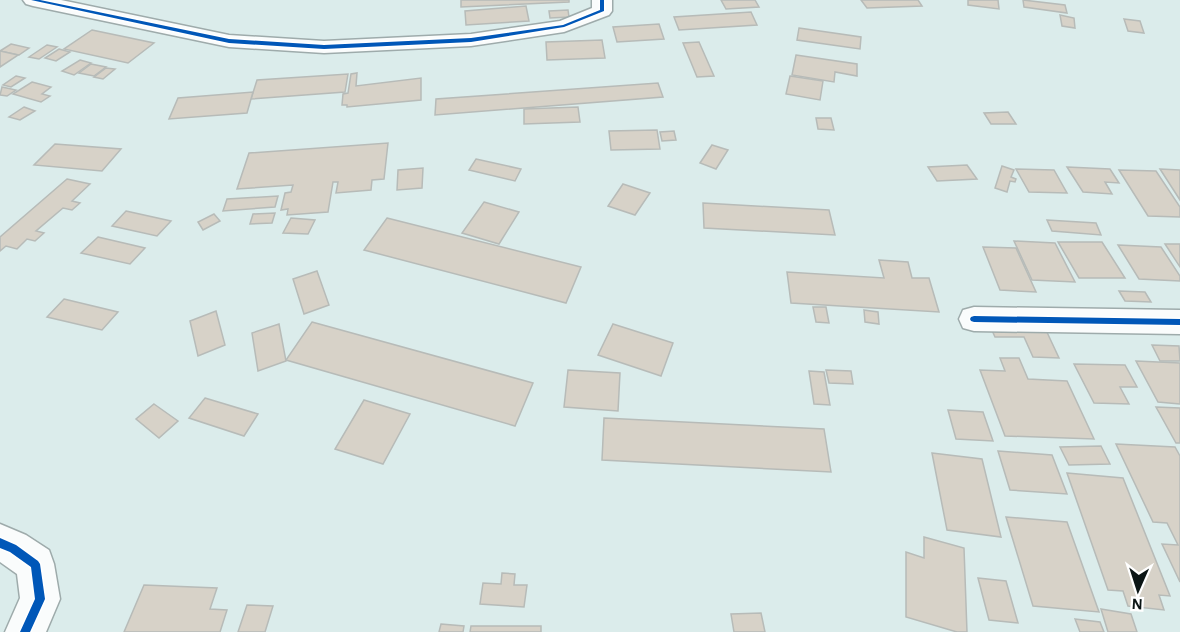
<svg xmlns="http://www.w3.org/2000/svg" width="1180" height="632" viewBox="0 0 1180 632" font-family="'Alegreya Sans',sans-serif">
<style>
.building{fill:#d7d2c8;stroke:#b7bbb8;stroke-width:1.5}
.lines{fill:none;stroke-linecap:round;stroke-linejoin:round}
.minor-casing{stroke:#9eabab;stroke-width:3}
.minor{fill:#fafcfc;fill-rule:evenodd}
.cycleway-casing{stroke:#fff;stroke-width:3}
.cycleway{fill:#0057b8;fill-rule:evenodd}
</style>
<rect width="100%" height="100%" fill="#dbeceb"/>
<g class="building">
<path d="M461,0H569V2L461,7Z"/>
<path d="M721,0H755L759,7L726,9Z"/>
<path d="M861,0H918L922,6L867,8Z"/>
<path d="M968,0H998L999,9L968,5Z"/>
<path d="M1023,0L1065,5L1067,13L1024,7Z"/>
<path d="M526,6L529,21L466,25L465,11Z"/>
<path d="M568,10L569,17L550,18L549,11Z"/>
<path d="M751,12L757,25L679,30L674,17Z"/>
<path d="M1060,15L1074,18L1075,28L1062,26Z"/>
<path d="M1124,19L1140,21L1144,33L1128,31Z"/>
<path d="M659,24L664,39L617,42L613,27Z"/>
<path d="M799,28L861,37L860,49L797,40Z"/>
<path d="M92,30L154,43L128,63L64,49Z"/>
<path d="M602,40L605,58L547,60L546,42Z"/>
<path d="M699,42L714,76L697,77L683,43Z"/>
<path d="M11,44L29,48L19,55L0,51Z"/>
<path d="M47,45L57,47L39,59L29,57Z"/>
<path d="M59,49L70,52L56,61L45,58Z"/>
<path d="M0,51L18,55L0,67Z"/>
<path d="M796,55L857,64V76L835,72L834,82L792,75Z"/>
<path d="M80,60L91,63L74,75L62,71Z"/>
<path d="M91,64L106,67L94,76L79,73Z"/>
<path d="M106,68L115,69L103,79L94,77Z"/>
<path d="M357,73L356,86L421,78V100L347,107V105H342L343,94L348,93L351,74Z"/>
<path d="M348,74L345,92L251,99L257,80Z"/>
<path d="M16,76L25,78L11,87L3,85Z"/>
<path d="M790,76L823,81L820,100L786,94Z"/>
<path d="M32,82L51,87L42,94L50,96L41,102L13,94Z"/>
<path d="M658,83L663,97L435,115L436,99Z"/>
<path d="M2,87L16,90L7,96L0,95Z"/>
<path d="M253,92L247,113L169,119L178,98Z"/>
<path d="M24,107L35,111L20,120L9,117Z"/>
<path d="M578,107L580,122L524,124V109Z"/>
<path d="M1008,112L1016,124H991L984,113Z"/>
<path d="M816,118H831L834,130L818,129Z"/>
<path d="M657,130L660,149L611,150L609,131Z"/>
<path d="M674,131L676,140L662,141L660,132Z"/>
<path d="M388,143L384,179L372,180L371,190L336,193L338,182H333L328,212L287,215L288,209L281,210L285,193L291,192L293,185L237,189L249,153Z"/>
<path d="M55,144L121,149L102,171L34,165Z"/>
<path d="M712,145L728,150L716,169L700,163Z"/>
<path d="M476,159L521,169L515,181L469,170Z"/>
<path d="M967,165L977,179L937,181L928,167Z"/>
<path d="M1002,166L1014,170L1011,177L1016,179L1015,182L1010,181L1007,192L995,188Z"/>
<path d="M1067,167L1110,169L1119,183L1105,182L1112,194L1083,192Z"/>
<path d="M423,168L422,188L397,190L398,170Z"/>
<path d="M1016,169L1054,170L1067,193L1029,192Z"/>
<path d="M1160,169L1180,170V200Z"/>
<path d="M1119,170L1156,171L1180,207V217L1148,216Z"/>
<path d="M67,179L90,184L72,201L80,203L72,210L63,208L36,231L44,233L35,241L27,239L17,249L6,246L0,251V237Z"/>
<path d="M623,184L650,193L635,215L608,206Z"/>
<path d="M278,196L275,207L223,211L227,199Z"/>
<path d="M484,202L519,212L499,244L462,233Z"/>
<path d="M703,203L829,210L835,235L704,228Z"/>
<path d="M126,211L171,221L157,236L112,226Z"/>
<path d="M275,213L272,223L250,224L253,214Z"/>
<path d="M214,214L220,221L203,230L198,222Z"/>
<path d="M291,218L315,220L308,234L283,233Z"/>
<path d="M387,218L581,267L566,303L364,250Z"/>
<path d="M1047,220L1096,223L1101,235L1052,231Z"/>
<path d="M98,237L145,248L130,264L81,253Z"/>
<path d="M1014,241L1055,243L1075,282L1032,280Z"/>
<path d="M1058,242H1102L1125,278H1079Z"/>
<path d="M1165,244H1180V267Z"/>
<path d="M1118,245L1161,247L1180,276V281L1139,279Z"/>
<path d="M983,247L1016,248L1036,292L1000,290Z"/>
<path d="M879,260L908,262L912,278H929L939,312L791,303L787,272L884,278Z"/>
<path d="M317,271L329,305L304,314L293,279Z"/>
<path d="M1119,291L1145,292L1151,302L1125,301Z"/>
<path d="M64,299L118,312L102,330L47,317Z"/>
<path d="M813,307H826L829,323L816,322Z"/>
<path d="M864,310L878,312L879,324L865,322Z"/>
<path d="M216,311L225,345L198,356L190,321Z"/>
<path d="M312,322L533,383L515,426L286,360Z"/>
<path d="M279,324L286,361L258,371L252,333Z"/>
<path d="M613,324L673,343L661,376L598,355Z"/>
<path d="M991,328H1045L1059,358L1033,357L1024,337H995Z"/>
<path d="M1152,345L1179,346L1180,361H1160Z"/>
<path d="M1000,358H1019L1028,379L1067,381L1094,439L1005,436L980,370L1005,371Z"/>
<path d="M1136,361L1180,363V404L1158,402Z"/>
<path d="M1074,364L1125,365L1137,387H1120L1129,404L1094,403Z"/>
<path d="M568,370L620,373L618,411L564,407Z"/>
<path d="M826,370L851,371L853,384L829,383Z"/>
<path d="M809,371L824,372L830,405L814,404Z"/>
<path d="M205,398L258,414L244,436L189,418Z"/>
<path d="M364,400L410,414L383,464L335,449Z"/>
<path d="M154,404L178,421L159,438L136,419Z"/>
<path d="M1156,407L1180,408V443H1176Z"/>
<path d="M948,410L983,412L993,441L956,439Z"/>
<path d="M604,418L824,429L831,472L602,460Z"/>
<path d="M1116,444L1175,447L1180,456V582L1162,544L1178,545L1167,523L1153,522Z"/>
<path d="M1101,446L1110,464L1069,465L1060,447Z"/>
<path d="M998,451L1052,455L1067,494L1010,490Z"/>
<path d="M932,453L982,459L1001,537L947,530Z"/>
<path d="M1067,473L1123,478L1170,596L1159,595L1164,610L1128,606L1123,591L1108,590Z"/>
<path d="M1006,517L1067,522L1099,612L1033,606Z"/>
<path d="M924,537L964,548L967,632H957L906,617V552L924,558Z"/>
<path d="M502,573L515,574L514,585H527L524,607L480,604L483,583L501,584Z"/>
<path d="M978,578L1006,581L1018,623L989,620Z"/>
<path d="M144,585L217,588L210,609L227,610L220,632H124Z"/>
<path d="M247,605L273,606L265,632H238Z"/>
<path d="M1101,609L1131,614L1137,632H1108Z"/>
<path d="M761,613L765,632H734L731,614Z"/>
<path d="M1075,619L1100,622L1104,632H1080Z"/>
<path d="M441,624L464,626L463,632H439Z"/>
<path d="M471,626H541V632H470Z"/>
</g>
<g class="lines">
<g class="minor-casing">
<g id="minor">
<path d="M23,0H61L229,35L324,41L471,34L560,21L592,8V0H612V11L609,15L564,32L471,46L324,53L229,47L33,6L26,4Z"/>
<path d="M974,307L1180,310V334L974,331L963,328L959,319L963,310Z"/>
<path d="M0,524L26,535L49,550L54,564L60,599L46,632H5L20,598L17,574L0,562Z"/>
</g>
</g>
<use href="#minor" class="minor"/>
<g class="cycleway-casing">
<g id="cycleway">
<path d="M31,0H40L229,39L324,45L471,38L563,25L600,10V0H604V11L564,27L471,42L324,49L229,43Z"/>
<path d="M974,316L1180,319V325L974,322L971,321L970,319L971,317Z"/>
<path d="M0,538L16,545L38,561L40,564L45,599L30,632H20L35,599L31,567L10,552L0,548Z"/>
</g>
</g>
<use href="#cycleway" class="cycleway"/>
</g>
<g transform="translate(1138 590) rotate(183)" stroke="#ffffff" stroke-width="4.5" paint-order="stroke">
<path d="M0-4.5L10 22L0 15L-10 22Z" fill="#0b1515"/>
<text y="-9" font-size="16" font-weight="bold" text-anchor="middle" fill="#0b1515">N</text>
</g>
</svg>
